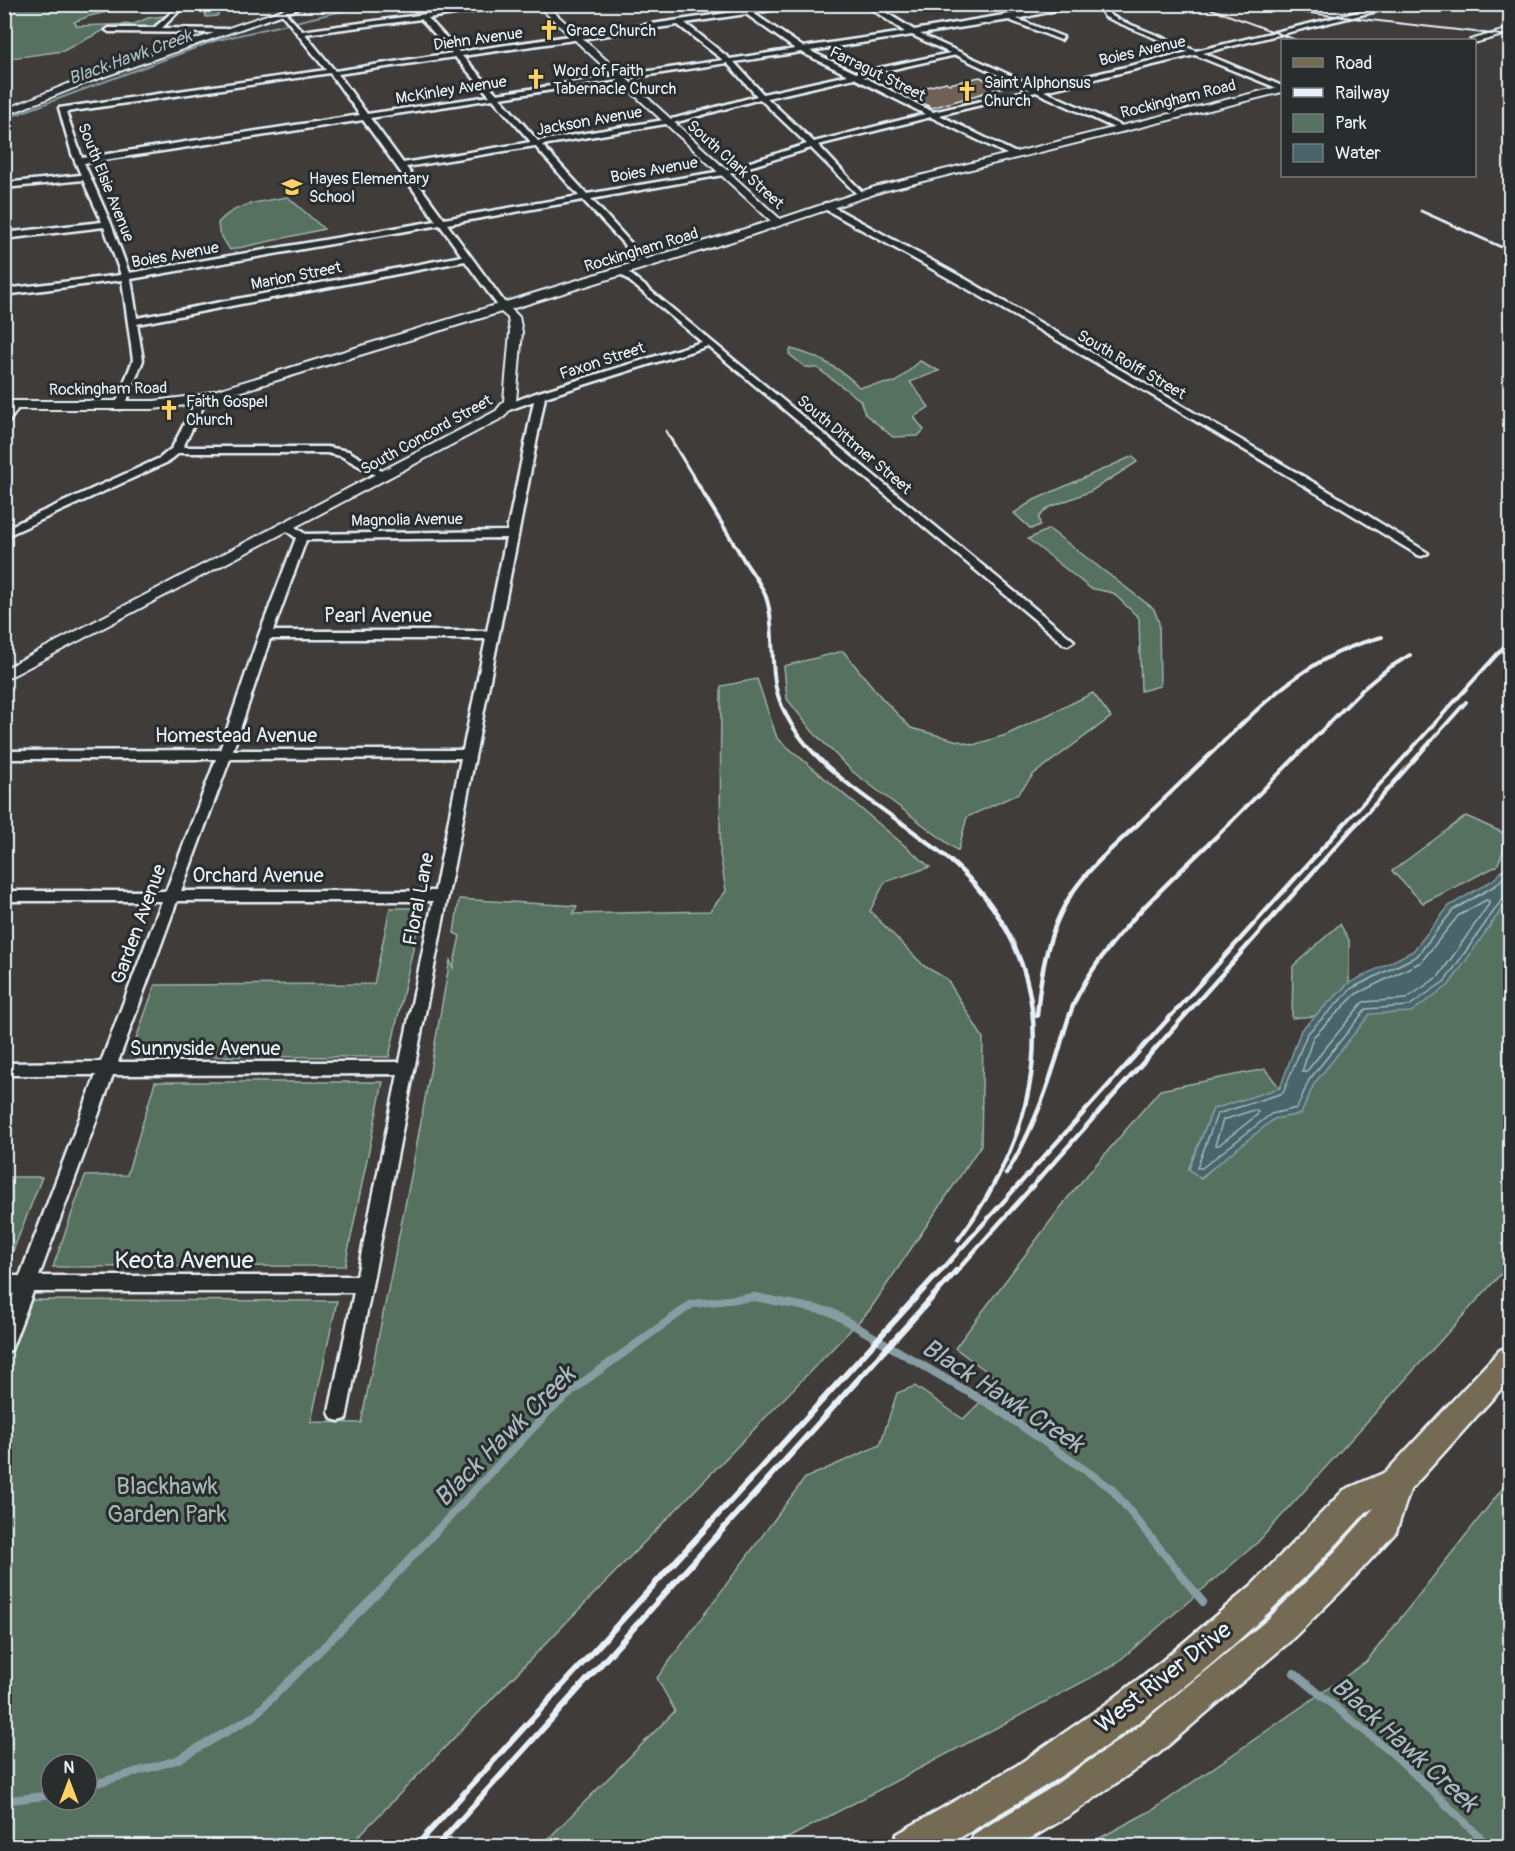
<svg xmlns="http://www.w3.org/2000/svg" width="1515" height="1851" viewBox="0 0 1515 1851" font-family="Pangolin,sans-serif">
<style>
.green{fill:#56715f;stroke:#9fb1ac;stroke-width:1.5;fill-rule:evenodd}
.water{fill:#47656a;stroke:#879da3;stroke-width:1.5}
.lines{fill:none;stroke-linecap:round;stroke-linejoin:round}
.shore{stroke:#a8b9bf;stroke-width:1.5}
.stream-far1{stroke:#879da3;stroke-width:2}
.stream{stroke:#879da3;stroke-width:8}
.building{fill:#6f6056;stroke:#e8f1f8;stroke-width:1.5}
.minor-casing{stroke:#e8f1f8;stroke-width:5}
.tertiary-casing{stroke:#e8f1f8;stroke-width:4}
.primary-casing{stroke:#e8f1f8;stroke-width:5}
.minor{fill:#2a2d2e;fill-rule:evenodd}
.tertiary{fill:#2a2d2e;fill-rule:evenodd}
.primary{fill:#746b52;fill-rule:evenodd}
.rail-far4{stroke:#e8f1f8;stroke-width:2}
.rail-far3{stroke:#e8f1f8;stroke-width:3}
.rail-far2{stroke:#e8f1f8;stroke-width:4}
.rail-far1{stroke:#e8f1f8;stroke-width:4.5}
.rail{stroke:#e8f1f8;stroke-width:6}
.labels{text-anchor:middle;stroke-width:6;stroke-linejoin:round;paint-order:stroke}
.far-poi-label{font-size:16px;fill:#e8f1f8;stroke:#2a2d2e;text-anchor:start}
.far-street-label{font-size:16px;fill:#e8f1f8;stroke:#2a2d2e}
.far-water-label{font-size:18px;font-style:italic;fill:#a8b9bf;stroke:#2a2d2e}
.street-label{font-size:20px;fill:#e8f1f8;stroke:#2a2d2e}
.near-street-label{font-size:24px;fill:#e8f1f8;stroke:#2a2d2e}
.near-park-label{font-size:24px;fill:#a6b7b3;stroke:#2a2d2e}
.near-water-label{font-size:26px;font-style:italic;fill:#a8b9bf;stroke:#2a2d2e}
</style>
<rect width="100%" height="100%" fill="#3f3c3a"/>
<filter id="ink" filterUnits="userSpaceOnUse"><feTurbulence type="fractalNoise" baseFrequency=".0167" numOctaves="2"/><feDisplacementMap in="SourceGraphic" scale="12" xChannelSelector="R" yChannelSelector="G"/><feConvolveMatrix kernelMatrix="1 2 1 2 8 2 1 2 1" color-interpolation-filters="sRGB"/></filter>
<g filter="url(#ink)">
<g class="green">
<path d="M5,5H139L89,16L74,22L77,26L134,24L148,18L164,16L154,28H108L63,51L5,59Z"/>
<path d="M184,5V4L237,5L223,8L217,16L206,17L204,10H181Z"/>
<path d="M288,197L324,229L230,250L219,232L218,223C234,203 264,201 288,197Z"/>
<path d="M791,349C816,355 842,369 859,387L896,382L920,361L939,371L910,382L929,407L914,417L924,430L918,436L893,437L865,414L860,400L817,368L805,367L789,354Z"/>
<path d="M1133,456L1137,462L1091,491L1048,508L1039,517L1040,525L1031,529L1014,513L1034,500Z"/>
<path d="M1049,529L1154,609L1159,623L1160,686L1141,691L1139,618L1113,593L1090,588L1028,539Z"/>
<path d="M843,651L881,697L911,728L973,745L1006,735L1093,693L1111,717L1034,774L1018,794L967,817L958,851L853,772L813,732L787,699L784,666Z"/>
<path d="M757,679L777,738L930,867L885,882L870,911L924,966L947,979L983,1038L981,1145L869,1311L349,1846H5V1300L337,1301L311,1422L361,1423L412,1171L450,960L453,968L460,936L454,933L459,899L577,906L573,914L710,911L726,891L720,854L721,686ZM51,1764H87V1800H51Z"/>
<path d="M1466,816L1510,836L1497,866L1423,903L1392,871Z"/>
<path d="M1510,868V1264L1257,1543L1113,1666L773,1846H541L675,1711L657,1678L805,1478L880,1445L897,1393L915,1386L963,1419L1001,1382L955,1348L1070,1195L1160,1090L1265,1069L1280,1088L1213,1109L1189,1168L1201,1179Z"/>
<path d="M390,908H422L389,1057L130,1056L155,985L374,984Z"/>
<path d="M1340,924L1349,940V983L1315,1016L1292,1018L1293,966Z"/>
<path d="M155,1082H383L345,1266L53,1267L85,1176L127,1175Z"/>
<path d="M5,1177H42L9,1261L5,1264Z"/>
<path d="M1510,1479V1846H1085L1154,1809L1366,1662Z"/>
</g>
<path class="water" d="M1510,863V897L1449,985L1411,1012L1370,1014L1314,1084L1301,1114L1274,1119L1200,1178L1189,1169L1213,1109L1280,1088L1301,1030L1349,983L1413,951L1449,906L1493,880Z"/>
<g class="lines">
<g class="shore">
<path d="M1510,871L1496,885L1453,910L1417,956L1352,988L1307,1034L1283,1093L1217,1114L1197,1168H1202L1271,1114L1297,1108L1309,1080L1366,1009L1409,1006L1445,981L1503,898L1510,895"/>
<path d="M1486,900L1489,901V904L1439,976L1406,999L1363,1002L1306,1072H1302L1313,1037L1356,994L1421,962L1458,916Z"/>
<path d="M1254,1110L1258,1112L1257,1115L1219,1145H1215L1223,1120Z"/>
</g>
<path class="stream-far1" d="M4,119L214,41L372,4"/>
<g class="stream">
<path d="M1294,1673L1399,1759L1489,1846"/>
<path d="M87,1786L177,1760L254,1716L379,1592L548,1412L586,1380L692,1304L755,1297L831,1312L994,1407L1111,1488L1203,1602"/>
<path d="M4,1801L51,1795"/>
</g>
</g>
<path class="building" d="M980,77L1001,88L932,108L904,93L946,82L949,84Z"/>
<g class="lines">
<g class="minor-casing">
<g id="minor">
<path d="M499,4H521L428,18L459,52L741,11L744,8L749,10L787,4H807L753,13L803,47L905,32L864,4H872L914,30L1070,4H1083L1017,19L1063,37L1061,40L1009,20L920,34L1038,88L1188,52L1105,17L1097,4H1104L1110,15L1119,20L1196,51L1392,4H1406L1203,53L1282,86V90L1195,55L1044,91L1124,127V131H1121L1036,92L939,115L1016,153V157H1013L931,117L818,145L862,192V196H859L811,148L723,175L591,199L648,262V266L645,267L583,200L447,224L507,306V310H501L465,261L137,324L143,360L125,406L120,409L115,406L133,360L122,280L4,295V289L121,275L104,227L4,239V233L102,222L83,180L4,188V183L81,175L72,154L59,108L326,70L281,13L283,10L302,31ZM746,14L795,49L730,59L685,23ZM421,19L452,53L335,71L305,34ZM678,25L723,60L497,94L462,56ZM912,35L950,53L856,73L810,51ZM801,52L848,75L763,94L734,62ZM956,55L1030,90L933,112L862,76ZM455,57L490,96L367,114L338,74ZM727,63L757,96L676,118L538,141L500,98ZM330,73L360,115L82,158L66,112ZM854,78L925,114L814,142L767,98ZM493,99L531,142L403,163L370,118ZM760,99L807,144L722,171L587,194L542,145L677,122ZM363,120L436,221L129,273L111,224L84,163ZM535,146L579,196L444,219L406,167ZM440,225L462,256L137,318L131,279Z"/>
<path d="M178,7L180,10L162,28L225,29L228,31L225,33L109,32L106,30L109,28H154Z"/>
<path d="M826,203L967,280L1335,495L1428,553L1422,556L1418,555C1223,435 1024,319 823,208V204Z"/>
<path d="M623,268L1074,641L1068,645L1064,644L708,346L545,397L346,1419L339,1421L332,1419L329,1412L354,1292H33L11,1350L4,1352V1318L14,1292H4V1276H20L96,1075H4V1063L101,1062L162,901H4V891H166L216,759H4V751L220,750L259,635L296,538L283,528V524H291L305,534L507,531L534,401L506,411L502,410V406L536,393L702,342L620,273L618,271ZM506,538L487,631H273L306,540ZM270,639H486L463,750H233ZM461,758L435,891H181L230,759ZM177,901H433L400,1062H118ZM398,1074L357,1276H39L113,1075Z"/>
<path d="M202,396L207,399L183,447H327L348,451L390,476L385,479L381,478L341,456L327,453H179L168,462L4,537V529L160,458L172,448L197,399Z"/>
<path d="M11,403L20,405L8,423L4,424V413Z"/>
</g>
</g>
<g class="tertiary-casing">
<g id="tertiary">
<path d="M299,4H312L91,81L4,116V110L85,77Z"/>
<path d="M536,4H545L780,219L875,187L1282,86V92L883,191L739,239L511,309L519,317L522,332L516,401L504,417L4,680V669L496,411L504,401L510,332L508,318L501,312L202,403L154,409H4V401H154L201,395L771,221Z"/>
<path d="M1510,29V33L1474,43V40H1470Z"/>
</g>
</g>
<g class="primary-casing">
<path id="primary" d="M1510,1346V1379L1410,1490L1396,1532L1346,1586L1289,1642L1158,1754L1070,1815L1018,1846H969L974,1834L1046,1791L1134,1730L1267,1620L1324,1564L1374,1508L1366,1512C1263,1628 1140,1733 1005,1810C991,1818 955,1843 942,1846C927,1850 907,1846 892,1846L897,1834L1016,1766L1109,1702L1162,1661L1252,1585L1344,1490L1386,1472L1500,1350Z"/>
</g>
<use href="#minor" class="minor"/>
<use href="#tertiary" class="tertiary"/>
<use href="#primary" class="primary"/>
<g class="rail-far4">
<path d="M1198,4L1296,40"/>
<path d="M1231,4L1510,36"/>
</g>
<g class="rail-far3">
<path d="M1421,211L1510,251"/>
<path d="M666,431L694,478"/>
</g>
<g class="rail-far2">
<path d="M693,476C710,505 728,533 745,562C752,573 762,585 766,597C775,623 770,659 776,688C790,749 856,790 904,825"/>
<path d="M1137,825C1166,797 1195,769 1223,742C1273,694 1313,654 1382,637"/>
<path d="M1228,825L1363,689L1387,669L1410,655"/>
<path d="M1343,825L1510,640"/>
<path d="M1356,825L1466,702"/>
</g>
<g class="rail-far1">
<path d="M902,823C927,842 954,861 975,885C1070,994 1039,1133 958,1240"/>
<path d="M1037,1016C1041,965 1051,914 1086,875C1102,856 1121,840 1139,823"/>
<path d="M1006,1174C1027,1141 1042,1104 1054,1066C1062,1043 1066,1019 1077,997C1110,931 1178,875 1230,823"/>
<path d="M939,1273L1345,823"/>
<path d="M955,1273L1357,823"/>
</g>
<g class="rail">
<path d="M416,1846L940,1271"/>
<path d="M437,1846L956,1271"/>
</g>
</g>
</g>
<defs>
<g id="church-bare" transform="scale(1.62)"><path d="M-1.2-6h2.4v3.5h3.3v2.4h-3.3V6h-2.4V-.1h-3.3v-2.4h3.3Z" fill="#ffd166" stroke="#2a2d2e" stroke-width="2.5" paint-order="stroke"/></g>
<g id="school-bare" transform="scale(1.62)"><path d="M0-5L7-2L0 1L-7-2ZM-4 1L0 2.5L4 1V4Q0 6-4 4Z" fill="#ffd166" stroke="#2a2d2e" stroke-width="2.5" paint-order="stroke"/></g>
</defs>
<g fill-rule="evenodd">
<use href="#church-bare" x="549" y="30"/>
<use href="#church-bare" x="536" y="79"/>
<use href="#church-bare" x="967" y="91"/>
<use href="#school-bare" x="292" y="187"/>
<use href="#church-bare" x="169" y="410"/>
</g>
<g class="labels">
<g class="far-poi-label">
<text x="566" y="36">Grace Church</text>
<text x="553" y="76">Word of Faith<tspan x="553" dy="18">Tabernacle Church</tspan></text>
<text x="984" y="88">Saint Alphonsus<tspan x="984" dy="18">Church</tspan></text>
<text x="309" y="184">Hayes Elementary<tspan x="309" dy="18">School</tspan></text>
<text x="186" y="407">Faith Gospel<tspan x="186" dy="18">Church</tspan></text>
</g>
<g class="far-street-label">
<text transform="translate(478 38) rotate(-8)" y="6">Diehn Avenue</text>
<text transform="translate(1142 50) rotate(-13)" y="6">Boies Avenue</text>
<text transform="translate(878 73) rotate(26)" y="6">Farragut Street</text>
<text transform="translate(451 89) rotate(-9)" y="6">McKinley Avenue</text>
<text transform="translate(1178 98) rotate(-14)" y="6">Rockingham Road</text>
<text transform="translate(589 120) rotate(-10)" y="6">Jackson Avenue</text>
<text transform="translate(736 164) rotate(42)" y="6">South Clark Street</text>
<text transform="translate(654 169) rotate(-10)" y="6">Boies Avenue</text>
<text transform="translate(107 182) rotate(68)" y="6">South Elsie Avenue</text>
<text transform="translate(641 249) rotate(-17)" y="6">Rockingham Road</text>
<text transform="translate(175 254) rotate(-10)" y="6">Boies Avenue</text>
<text transform="translate(296 275) rotate(-11)" y="6">Marion Street</text>
<text transform="translate(602 360) rotate(-18)" y="6">Faxon Street</text>
<text transform="translate(1132 364) rotate(30)" y="6">South Rolff Street</text>
<text transform="translate(108 388) rotate(-1)" y="6">Rockingham Road</text>
<text transform="translate(426 434) rotate(-29)" y="6">South Concord Street</text>
<text transform="translate(855 444) rotate(40)" y="6">South Dittmer Street</text>
<text transform="translate(407 519) rotate(-1)" y="6">Magnolia Avenue</text>
</g>
<g class="far-water-label">
<text transform="translate(130 57) rotate(-20)" y="6">Black Hawk Creek</text>
</g>
<g class="street-label">
<text x="378" y="622">Pearl Avenue</text>
<text x="236" y="742">Homestead Avenue</text>
<text x="258" y="882">Orchard Avenue</text>
<text transform="translate(418 899) rotate(-79)" y="7">Floral Lane</text>
<text transform="translate(138 924) rotate(-70)" y="7">Garden Avenue</text>
<text x="205" y="1055">Sunnyside Avenue</text>
</g>
<g class="near-street-label">
<text x="184" y="1268">Keota Avenue</text>
<text transform="translate(1163 1677) rotate(-38)" y="8">West River Drive</text>
</g>
<g class="near-park-label">
<text x="167" y="1494">Blackhawk<tspan x="167" dy="28">Garden Park</tspan></text>
</g>
<g class="near-water-label">
<text transform="translate(1003 1395) rotate(33)" y="9">Black Hawk Creek</text>
<text transform="translate(504 1436) rotate(-45)" y="9">Black Hawk Creek</text>
<text transform="translate(1405 1744) rotate(42)" y="9">Black Hawk Creek</text>
</g>
</g>
<rect width="1515" height="1851" fill="none" stroke="#2a2d2e" stroke-width="24"/>
<rect x="12" y="12" width="1491" height="1827" fill="none" stroke="#e8f1f8" stroke-width="2" filter="url(#ink)"/>
<rect x="1281" y="39" width="195" height="138" fill="#2a2d2e" stroke="#767b7f" stroke-width="1.5"/>
<rect x="1293" y="58" width="30" height="9" fill="#746b52" stroke="#767b7f" stroke-width="1.5"/>
<text x="1335" y="69" font-size="18" fill="#e8f1f8">Road</text>
<rect x="1293" y="88" width="30" height="9" fill="#e8f1f8" stroke="#767b7f" stroke-width="1.5"/>
<text x="1335" y="99" font-size="18" fill="#e8f1f8">Railway</text>
<rect x="1293" y="114" width="30" height="18" fill="#56715f" stroke="#767b7f" stroke-width="1.5"/>
<text x="1335" y="129" font-size="18" fill="#e8f1f8">Park</text>
<rect x="1293" y="144" width="30" height="18" fill="#47656a" stroke="#767b7f" stroke-width="1.5"/>
<text x="1335" y="159" font-size="18" fill="#e8f1f8">Water</text>
<g transform="translate(69 1782)"><circle r="28" fill="#2a2d2e" stroke="#767b7f" stroke-width="1.5"/>
<path d="M0-4.5L10 22L0 15L-10 22Z" fill="#ffd166"/>
<text y="-9" font-size="16" font-weight="bold" text-anchor="middle" fill="#e8f1f8">N</text>
</g>
</svg>
